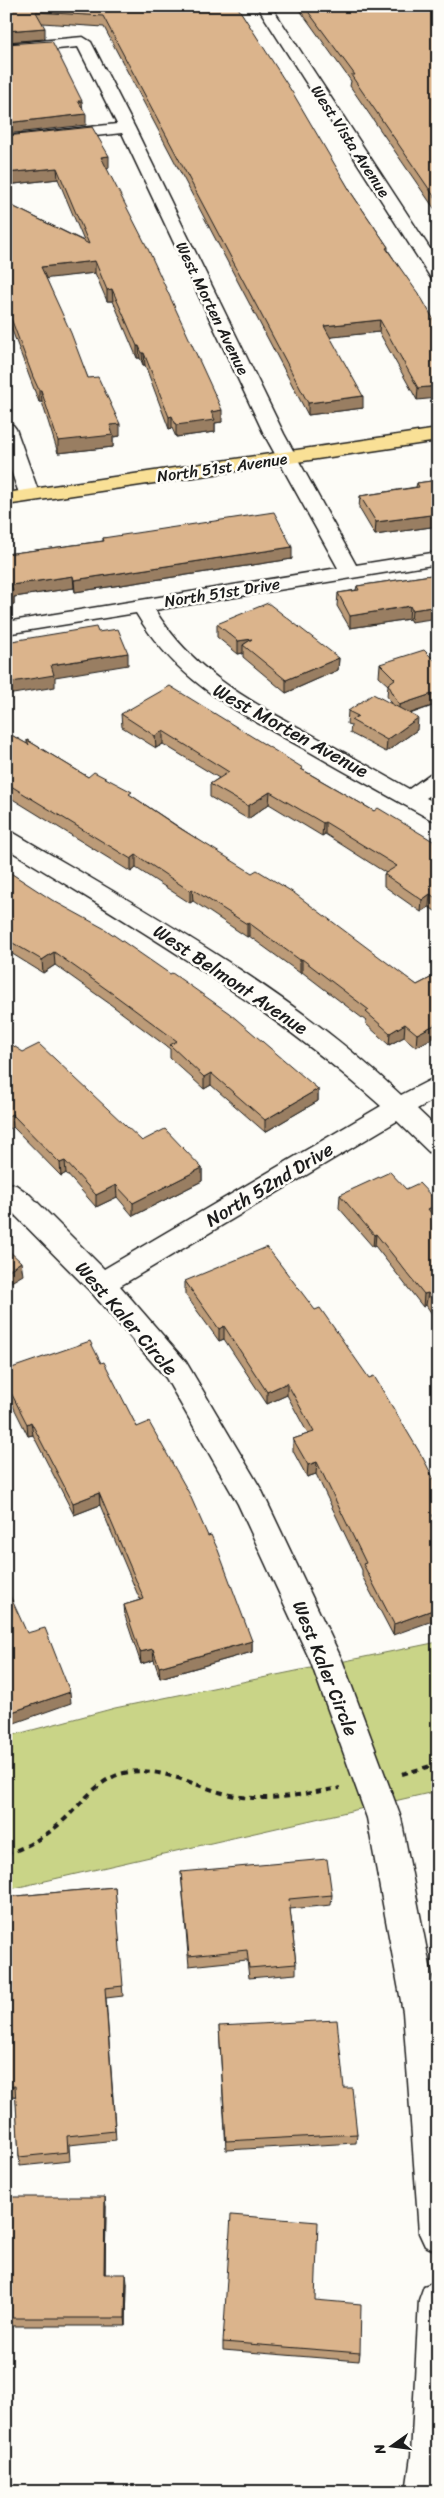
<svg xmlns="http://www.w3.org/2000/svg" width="444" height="2498" viewBox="0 0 444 2498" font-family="Sriracha,sans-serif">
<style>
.green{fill:#c9d487;stroke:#727852}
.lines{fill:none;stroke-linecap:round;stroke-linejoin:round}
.minor-casing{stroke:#1c1c1c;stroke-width:3}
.primary-casing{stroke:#1c1c1c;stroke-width:3}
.path{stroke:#1c1c1c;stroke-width:4;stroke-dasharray:6 5;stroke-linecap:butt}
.minor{fill:#fdfcf7;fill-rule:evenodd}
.primary{fill:#f9e096;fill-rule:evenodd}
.wall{fill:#bc9b78;stroke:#1c1c1c}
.shaded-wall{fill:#997e62;stroke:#1c1c1c}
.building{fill:#dbb48c;stroke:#1c1c1c}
.labels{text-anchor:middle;stroke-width:5;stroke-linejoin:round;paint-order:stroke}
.far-street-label{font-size:16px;fill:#1c1c1c;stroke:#fdfcf7}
.street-label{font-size:19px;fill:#1c1c1c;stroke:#fdfcf7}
</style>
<rect width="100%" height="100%" fill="#fdfcf7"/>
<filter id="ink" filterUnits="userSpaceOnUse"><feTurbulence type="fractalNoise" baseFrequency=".02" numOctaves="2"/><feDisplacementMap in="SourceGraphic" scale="10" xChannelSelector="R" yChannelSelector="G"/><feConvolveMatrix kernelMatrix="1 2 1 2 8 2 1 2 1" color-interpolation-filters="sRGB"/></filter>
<g filter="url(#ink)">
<path class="green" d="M438,1642V1791L6,1890V1737L115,1708Z"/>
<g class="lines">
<g class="minor-casing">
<g id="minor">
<path d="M257,6H271L438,261V280L432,279L429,275Z"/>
<path d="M83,37L91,42L135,128L284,434L356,565L438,552V564L155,610C192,670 246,699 305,731C340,750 374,769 409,789L430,774L438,772V790L426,798L438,804V821L430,819C388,796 345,772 303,748C236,711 177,682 136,613L6,634V622L338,568L264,434L122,133L6,146V136L117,124L78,47L6,54V44Z"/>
<path d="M6,423L13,425L16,429L40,496L37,500H23L20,496L6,457Z"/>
<path d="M6,831L14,833C146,911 289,989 401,1095L438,1076V1097L417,1109L438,1129V1155L429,1152L397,1121L120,1286L186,1362L261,1489L342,1660L401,1818L438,2007V2252L425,2246L419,2233L403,2012L367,1818L310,1660L238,1504L166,1378L91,1292L6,1206V1182L16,1185L30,1195L104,1269L381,1106C268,1005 136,927 6,848Z"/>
<path d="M438,2281V2492H406L411,2456L419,2300L424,2286Z"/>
</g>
</g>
<g class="primary-casing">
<path id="primary" d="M438,429V441L6,505V493Z"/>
</g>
<g class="path">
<path d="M402,1774L438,1764"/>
<path d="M6,1854C28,1847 48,1835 65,1819C82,1803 96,1782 120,1774C161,1762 202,1792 242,1797C275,1801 308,1793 340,1788"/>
</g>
<use href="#minor" class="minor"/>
<use href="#primary" class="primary"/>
</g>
<g class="wall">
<path d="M6,6H237L352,194L388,247V250L438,327L417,400L379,332L330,337L363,408L308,415L104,27L42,23L45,39L6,42Z"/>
<path d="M297,6H438V214L350,86L351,81Z"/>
<path d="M6,136L109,168H106L222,422L215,423V432L176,437L172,428L169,429L145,365H143L140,358H137L113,301H107L95,273L46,278L88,378L120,436L113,437V447L58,453L42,402H39L34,389L6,314V203L84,241L58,179L6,185Z"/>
<path d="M438,480V526L375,535L359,508L360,496L416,487L417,483Z"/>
<path d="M103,538L292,559L75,592L74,588L14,597V604L6,605V554L103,541Z"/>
<path d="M438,574L411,622L409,619L350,628L337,606L338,593L356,590L357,586Z"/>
<path d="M217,624L339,658L338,670L286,693L243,657V653L238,654L217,637Z"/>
<path d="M380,664L438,704L410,714L417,730L386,752L350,733L351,725L347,724L348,711L391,703L387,696L388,685L379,677Z"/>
<path d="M121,714L303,770L374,811L438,844V913L429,907L421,912L384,886V874L386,873L325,834L322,836L269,804L248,819L210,797V784L219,778L163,744L156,748L122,727Z"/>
<path d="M6,732L27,744V740L88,777L132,796L417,985L438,974L416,1047L404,1037L389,1045L366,1024V1021L302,972L300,973L249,936L247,937L193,901L190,903L136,868L131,872L6,795Z"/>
<path d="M6,870L318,1089V1101L265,1132L211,1085L204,1089L170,1058V1049L110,1004L55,965L43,973L6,950Z"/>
<path d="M6,1041L142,1141L202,1168V1181L133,1216L117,1197L96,1207L66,1173L61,1176L13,1127L9,1129L6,1126Z"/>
<path d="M406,1189L438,1216L435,1218L438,1222V1323L426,1305L423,1307L375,1246L373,1247L339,1208L340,1195Z"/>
<path d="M185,1281L423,1458L393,1635L362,1576V1570L316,1474L307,1477L293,1451V1439L308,1434L287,1395L267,1404L224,1339L219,1341L185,1294Z"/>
<path d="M101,1363L137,1427L252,1641V1652L160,1678L154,1660L141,1664L125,1616L124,1605L140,1600L100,1505L74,1515L33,1435L28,1436L6,1392V1370Z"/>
<path d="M181,1872L332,1895L331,1905L290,1909L296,1964V1974L249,1978L247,1960L189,1966Z"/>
<path d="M115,1887L123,1996L106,1998L116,2140L69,2145L70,2161L20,2166L19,2157L16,2096L6,2097V1897Z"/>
<path d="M219,2026L344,2088L357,2134L356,2143L226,2150Z"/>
<path d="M6,2197L106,2206L105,2274L127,2283L126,2326H6Z"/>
<path d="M315,2300L360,2353L359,2361L223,2350V2342Z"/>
</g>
<g class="shaded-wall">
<path d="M45,28V39L6,42V31Z"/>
<path d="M78,101H82L83,112Z"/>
<path d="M86,114V125L6,134V123Z"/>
<path d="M109,156V168L101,169V157Z"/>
<path d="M57,168L58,179L6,185V173Z"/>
<path d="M95,261V273L42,279L41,267Z"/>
<path d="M112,289L113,301H107V290Z"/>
<path d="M380,320L379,332L324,338V326Z"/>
<path d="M137,346H139L140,358H137Z"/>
<path d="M142,353H144L145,365H143Z"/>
<path d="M438,386V398L417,400L418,388Z"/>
<path d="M39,390H41L42,402H39Z"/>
<path d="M363,396V408L308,415V403Z"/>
<path d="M222,410V422L215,423V432L176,437V425L211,412Z"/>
<path d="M172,416V428L169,429V417Z"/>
<path d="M120,424V436L113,437V447L58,453V441L110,425Z"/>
<path d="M438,514V526L375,535L376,522Z"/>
<path d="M292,547V559L75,592L74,580Z"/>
<path d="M73,576L74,588L14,597V604L6,605V592L11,585Z"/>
<path d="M410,606L409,619L350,628V616Z"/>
<path d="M438,606V618L411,622L412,610Z"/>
<path d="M252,639L243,645V653L238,654V641Z"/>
<path d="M128,653V665L55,677V687L7,695L6,683L51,665Z"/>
<path d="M339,658L338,670L286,693V680Z"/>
<path d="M438,692V704L399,717V705Z"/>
<path d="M418,718L417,730L386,752L387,740Z"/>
<path d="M163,731V744L156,748L155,736Z"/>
<path d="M270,792L269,804L248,819V806Z"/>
<path d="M325,822V834L322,836L323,823Z"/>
<path d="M136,855V868L131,872V859Z"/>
<path d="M192,889L193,901L190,903V891Z"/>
<path d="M430,894L429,907L421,912L422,900Z"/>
<path d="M249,923V936L247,937V924Z"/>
<path d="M54,952L55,965L43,973L42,960Z"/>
<path d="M302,959V972L300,973V960Z"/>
<path d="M438,1023V1035L416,1047L417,1034Z"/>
<path d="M405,1024L404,1037L389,1045L390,1033Z"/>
<path d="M211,1073V1085L204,1089V1077Z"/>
<path d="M318,1089V1101L265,1132V1120Z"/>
<path d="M12,1114L13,1127L9,1129L8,1116Z"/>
<path d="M65,1161L66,1173L61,1176L60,1163Z"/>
<path d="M202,1168V1181L133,1216V1203Z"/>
<path d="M116,1185L117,1197L96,1207V1195Z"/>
<path d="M438,1204V1216L426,1222L428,1209Z"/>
<path d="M376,1234L375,1246L373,1247L374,1235Z"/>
<path d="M21,1262L23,1275L6,1285V1272Z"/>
<path d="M428,1293L426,1305L423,1307L424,1294Z"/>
<path d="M224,1326V1339L219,1341V1329Z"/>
<path d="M287,1383V1395L267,1404V1392Z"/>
<path d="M31,1422L33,1435L28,1436L27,1424Z"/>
<path d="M317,1462L316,1474L307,1477L308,1465Z"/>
<path d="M99,1493L100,1505L74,1515L73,1503Z"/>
<path d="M438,1514V1525L432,1515Z"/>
<path d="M438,1608V1619L393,1635L394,1624Z"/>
<path d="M252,1641V1652L160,1678L159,1667Z"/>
<path d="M153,1649L154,1660L141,1664L140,1652Z"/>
<path d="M70,1692L71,1703L6,1726V1714Z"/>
<path d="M105,2197L106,2206L105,2283L104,2274Z"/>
<path d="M126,2274L127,2283L126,2326L125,2318Z"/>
</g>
<g class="building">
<path d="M6,6H237L294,95L352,194L388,247L386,248L422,299L438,327V386L418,388L380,320L324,326L363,396L308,403L103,16L36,12L45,28L6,31Z"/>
<path d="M304,6H438V202L351,75H355Z"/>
<path d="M52,41L82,101H78L86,114L6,123V44Z"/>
<path d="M92,127L109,156L101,157L148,249L222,410L211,412L215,420L176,425L172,416L169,417L144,353H142L139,346H137L112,289L107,290L95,261L41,267L71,333L88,378L98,377L120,424L110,425L113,435L58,441L41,390H39L33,377L6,305V203L89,244L57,168L6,173V136Z"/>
<path d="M438,480V514L376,522L360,496L419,487L417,483Z"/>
<path d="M274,512L292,547L74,580L73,576L11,585L13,591L6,592V554L104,541L103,538Z"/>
<path d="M438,574V606L412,610L410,606L350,616L338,593L359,590L357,586Z"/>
<path d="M268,603L339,658L286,680L243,645L252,639L238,641L217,624Z"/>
<path d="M96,627L98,632L118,629L128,653L51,665L54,675L6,683V642Z"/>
<path d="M424,650L438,664V692L399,705L388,684L395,679L380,664Z"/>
<path d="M170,686L303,768L301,769L374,811L378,808L438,844V900L430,894L422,900L384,874L397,866L325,822L323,823L270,792L248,806L210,784L229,772L163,731L155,736L121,714Z"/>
<path d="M373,694L418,718L387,740L351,720L358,716L348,711Z"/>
<path d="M6,732L29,745L27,740L88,777L94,772L132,792L129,794L178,827L252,873L257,870L294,893L417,985L438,974V1023L417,1034L405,1024L390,1033L366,1012L369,1010L302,959L300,960L249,923L247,924L192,889L190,891L136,855L131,859L6,783Z"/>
<path d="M6,870L52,900L105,929L170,974L172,973L229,1013L318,1089L265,1120L211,1073L204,1077L170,1045L177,1041L109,991L54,952L42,960L6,939Z"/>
<path d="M6,1041L23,1052L39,1044L142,1141L165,1129L202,1168L133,1203L116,1185L96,1195L65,1161L60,1163L12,1114L8,1116L6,1115Z"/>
<path d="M390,1172L406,1189L419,1183L438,1203V1204L428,1209L438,1222V1309L428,1293L424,1294L376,1234L374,1235L340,1195Z"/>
<path d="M267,1247L315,1310L320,1308L369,1378L374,1376L423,1458L438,1487V1514L432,1515L438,1525V1608L394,1624L363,1564L366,1563L317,1462L308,1465L293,1439L314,1432L287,1383L267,1392L224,1326L219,1329L185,1281Z"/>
<path d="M6,1248L21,1262L6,1272Z"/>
<path d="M90,1341L101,1363L104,1362L137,1427L149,1422L189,1493L208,1536L211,1535L218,1550L252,1641L159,1667L153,1649L140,1652L124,1605L144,1599L99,1493L73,1503L31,1422L27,1424L6,1383V1370Z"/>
<path d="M6,1587L27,1633L45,1628L70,1692L6,1714Z"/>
<path d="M327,1859L332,1895L289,1899L296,1964L249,1968L247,1950L189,1956L181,1872Z"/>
<path d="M115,1887L123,1986L105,1988L115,2131L67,2136L68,2152L19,2157L15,2086L6,2087V1897Z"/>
<path d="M337,2020L344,2088H352L357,2134L226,2141L219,2026Z"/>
<path d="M6,2197H105L104,2274H126L125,2318H6Z"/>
<path d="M231,2215L318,2222L315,2300L361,2304L360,2353L223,2342Z"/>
</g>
</g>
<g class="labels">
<g class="far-street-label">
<text transform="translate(351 141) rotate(57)" y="6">West Vista Avenue</text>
<text transform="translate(213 308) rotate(64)" y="6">West Morten Avenue</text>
<text transform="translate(222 467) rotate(-8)" y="6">North 51st Avenue</text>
<text transform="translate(222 592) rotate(-9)" y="6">North 51st Drive</text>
</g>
<g class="street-label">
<text transform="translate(291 730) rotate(29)" y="7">West Morten Avenue</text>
<text transform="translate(231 979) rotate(34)" y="7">West Belmont Avenue</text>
<text transform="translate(269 1184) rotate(-31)" y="7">North 52nd Drive</text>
<text transform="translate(127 1318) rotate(49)" y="7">West Kaler Circle</text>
<text transform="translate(326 1668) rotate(68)" y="7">West Kaler Circle</text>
</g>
</g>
<rect width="444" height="2498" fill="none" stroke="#fdfcf7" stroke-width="25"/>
<rect x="12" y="12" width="419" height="2473" fill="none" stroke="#1c1c1c" stroke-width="2" filter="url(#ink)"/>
<g transform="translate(392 2446) rotate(256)" stroke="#fdfcf7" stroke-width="4" paint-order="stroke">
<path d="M0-4L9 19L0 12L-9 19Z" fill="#1c1c1c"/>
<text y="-8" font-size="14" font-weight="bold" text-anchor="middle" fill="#1c1c1c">N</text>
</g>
</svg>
